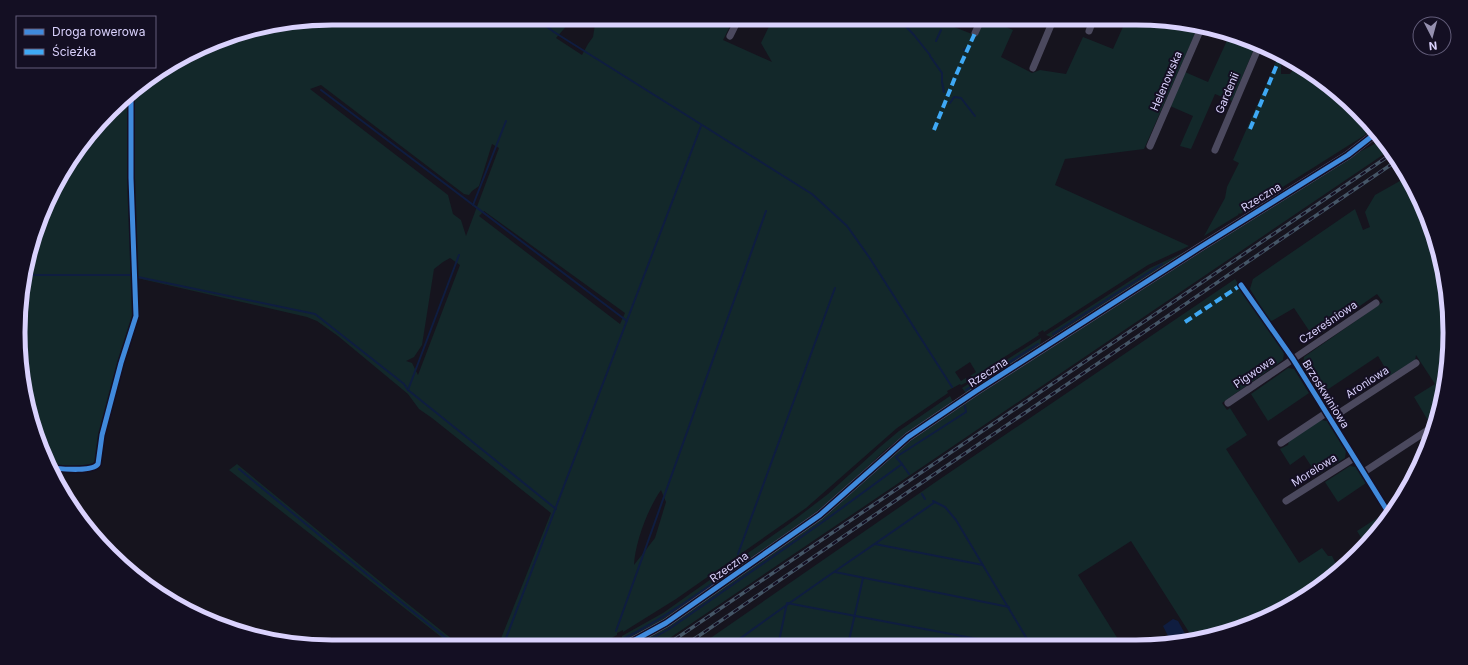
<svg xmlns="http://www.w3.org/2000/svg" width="1468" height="665" viewBox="0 0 1468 665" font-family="Inter,sans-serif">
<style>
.green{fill:#13282a;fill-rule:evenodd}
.water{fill:#0f1d40}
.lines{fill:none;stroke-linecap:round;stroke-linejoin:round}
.stream{stroke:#0f1d40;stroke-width:2}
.street{stroke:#4b495e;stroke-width:7}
.secondary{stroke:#585571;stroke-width:9}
.rail-casing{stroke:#455667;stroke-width:3.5}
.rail{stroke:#140f23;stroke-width:2;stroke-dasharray:6;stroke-linecap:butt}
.quiet{stroke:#3fa9f5;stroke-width:4;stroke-dasharray:8 4;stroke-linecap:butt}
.cycleway-casing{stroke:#140f23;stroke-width:8}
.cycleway{stroke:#408adc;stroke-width:5}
.labels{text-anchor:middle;stroke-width:4;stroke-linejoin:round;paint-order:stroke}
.street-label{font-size:11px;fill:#dad2fd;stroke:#140f23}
.rim{fill:none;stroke:#dad2fd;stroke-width:5}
</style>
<rect width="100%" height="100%" fill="#16141e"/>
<g class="green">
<path d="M333,18H579L570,22L556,38L582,55L588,44L593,37L596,18H734L723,40L772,62L761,43L773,18H946L944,23L977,36L986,18L1013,30L1001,57L1032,73L1040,70L1066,74L1083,37L1113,49L1127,18L1196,24L1199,25L1144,149L1065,159L1055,185L1189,246L1148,265L1044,332L1043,330L1038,333L1039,335L973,377L970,376L976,372L970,362L955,372L961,381L966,378L967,382L961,385L960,384L947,391L948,393L897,428L806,508L676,599L623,632V630L617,633V635L604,642L602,640L598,642L599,645L598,646H498L551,513L432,418L419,409L408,394L338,336L317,321L307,317L137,278V275L133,273L135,304L134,317L118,365L99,437L98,459L95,465L86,467H52L24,394L18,332L24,271L60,175L125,96L175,60L231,35ZM321,85L464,194L469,195L472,191L479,186L492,144L499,148L466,236L461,220L453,214L448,195L310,89ZM484,211L625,313L620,324L479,216ZM450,258L460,265L418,375L412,363L406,361L414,357L422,345L434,269L443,262ZM661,490L666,502L655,538L634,565C635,543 648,508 661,490Z"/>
<path d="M1230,34L1257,42L1232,101L1215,94L1191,149L1180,146L1193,116L1170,106L1185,72L1208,82Z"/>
<path d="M1279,55L1281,56V74H1290L1297,64C1322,77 1351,102 1369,124L1365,135L1240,214L1239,213L1238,215L1204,236L1225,198L1227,187L1239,163L1233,160Z"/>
<path d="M1382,140L1390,150L658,646H629L745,572L888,458L935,422L1350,157Z"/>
<path d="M1407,177L1426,212L1444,271L1450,332L1444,394L1436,420L1430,424L1414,397L1435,384L1416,355L1415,360L1390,376L1378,356L1321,394L1303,364L1304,357L1383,302L1377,294L1314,338L1294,308L1270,322L1250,289L1253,279L1355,209L1363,230L1370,227L1365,212L1375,195Z"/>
<path d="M1189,250L1051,337L1046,335L1150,268Z"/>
<path d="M1235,279L1284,353L1283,360L1222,403L1227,410L1230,408L1247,435L1226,449L1299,563L1322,548L1328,556H1332L1339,570L1327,582L1256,623L1194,640L1131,541L1078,575L1121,644L699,646L940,479Z"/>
<path d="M1041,338L1040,345L966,393L962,388Z"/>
<path d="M1288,368L1294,369L1309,393L1268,421L1251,394Z"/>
<path d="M950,396L953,402L907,433L884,451L836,497L803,522L659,622L623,641H622V636L663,613L789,524L828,494L880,447L899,431Z"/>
<path d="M1321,420L1327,421L1346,451L1345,458L1317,475L1304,455L1290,465L1280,449L1288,445L1289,441Z"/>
<path d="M237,464L393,592L462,647H454L229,470Z"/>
<path d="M1350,466L1356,467L1366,483L1338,502L1325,482Z"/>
<path d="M1385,513L1388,518L1385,524L1365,544L1357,531Z"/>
</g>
<path class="water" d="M1173,619L1178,621L1189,641L1172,644L1163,626Z"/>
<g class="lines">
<g class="stream">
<path d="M535,18L554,32L812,194L847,226L869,257L952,387"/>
<path d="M898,18L914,35L930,55"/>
<path d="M936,41L941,30"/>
<path d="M964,50V49"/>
<path d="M930,56L942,73V82L944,92"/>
<path d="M321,90L627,321"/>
<path d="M955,97L961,98L975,116"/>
<path d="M950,103L954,97"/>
<path d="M473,205L506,121"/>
<path d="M24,275H131"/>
<path d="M138,277L315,314L404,384L408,390L556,509"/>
<path d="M1053,334L1162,264"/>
<path d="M408,390L459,255"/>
<path d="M966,390L1038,344"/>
<path d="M902,464L909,474"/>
<path d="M239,469L375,581L457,647"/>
<path d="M922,494L925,499"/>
<path d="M933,501L945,507L956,520L1027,639L1028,645"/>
<path d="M875,544L983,565"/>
<path d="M738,554L835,288"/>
<path d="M835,572L1009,607"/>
<path d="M616,631L766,211"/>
<path d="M623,639C661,620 695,596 729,572L732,566H735"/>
<path d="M848,645L863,578"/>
<path d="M503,646L701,126"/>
<path d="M639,646L669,629L824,521L902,464L896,457L966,412L965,406"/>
<path d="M730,646C797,596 867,550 935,502"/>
<path d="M778,646L787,603L1009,645"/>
</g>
<g class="street">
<path d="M1089,31L1094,18"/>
<path d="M975,33L982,18"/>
<path d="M730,36L739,18"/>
<path d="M1033,68L1054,18"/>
<path d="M1150,146L1202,26"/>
<path d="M1215,150L1260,44"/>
<path d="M1241,285L1293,359L1390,515"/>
<path d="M1228,403L1376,303"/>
<path d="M1330,419L1416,363"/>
<path d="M1281,443L1326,413"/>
<path d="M1364,472L1434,426"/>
<path d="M1286,501L1354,458"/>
</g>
<path class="secondary" d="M624,646L666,623L820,515L908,437L976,391L1199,248L1348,155L1371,137L1375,131"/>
<g class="rail-casing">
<g id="rail">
<path d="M665,646L1393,153"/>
<path d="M684,646L911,490L1398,160"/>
</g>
</g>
<use href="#rail" class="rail"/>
<g class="quiet">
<path d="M1250,129L1281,55"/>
<path d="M934,130L956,75L975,33"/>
<path d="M1185,322L1241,285"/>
</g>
<g class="cycleway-casing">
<g id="cycleway">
<path d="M1241,285L1293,359L1390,515"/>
<path d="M52,468C63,469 92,472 98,464L102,435L121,363L136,316L131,178V92"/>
<path d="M624,646L666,623L820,515L908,437L976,391L1199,248L1348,155L1371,137L1375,131"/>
</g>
</g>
<use href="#cycleway" class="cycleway"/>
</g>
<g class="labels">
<g class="street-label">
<text transform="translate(1166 81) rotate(-67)" y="4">Helenowska</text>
<text transform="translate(1227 93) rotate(-67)" y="4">Gardenii</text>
<text transform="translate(1261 197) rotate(-32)" y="4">Rzeczna</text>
<text transform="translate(1328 322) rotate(-34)" y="4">Czereśniowa</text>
<text transform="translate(988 372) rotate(-33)" y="4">Rzeczna</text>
<text transform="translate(1254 372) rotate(-34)" y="4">Pigwowa</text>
<text transform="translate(1367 382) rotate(-33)" y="4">Aroniowa</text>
<text transform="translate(1326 394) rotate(58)" y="4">Brzoskwiniowa</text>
<text transform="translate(1314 470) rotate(-32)" y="4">Morelowa</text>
<text transform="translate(729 567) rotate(-35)" y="4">Rzeczna</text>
</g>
</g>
<path d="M0 0H1468V665H0ZM332 25H1136A307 307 0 0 1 1443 332V333A307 307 0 0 1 1136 640H332A307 307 0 0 1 25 333V332A307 307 0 0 1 332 25Z" fill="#140f23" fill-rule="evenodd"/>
<path class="rim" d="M332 25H1136A307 307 0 0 1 1443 332V333A307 307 0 0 1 1136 640H332A307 307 0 0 1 25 333V332A307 307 0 0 1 332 25Z"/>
<rect x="16" y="16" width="140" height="52" fill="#140f23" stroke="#635d7a"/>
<rect x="24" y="29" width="20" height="6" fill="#408adc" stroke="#635d7a"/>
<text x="52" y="36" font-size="12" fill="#dad2fd">Droga rowerowa</text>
<rect x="24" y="49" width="20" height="6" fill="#3fa9f5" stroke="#635d7a"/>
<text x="52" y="56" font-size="12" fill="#dad2fd">Ścieżka</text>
<g transform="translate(1432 36) rotate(174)"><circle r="19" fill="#140f23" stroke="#635d7a"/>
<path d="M0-3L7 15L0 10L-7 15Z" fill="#9590af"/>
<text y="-6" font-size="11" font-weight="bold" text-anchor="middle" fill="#dad2fd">N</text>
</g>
</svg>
